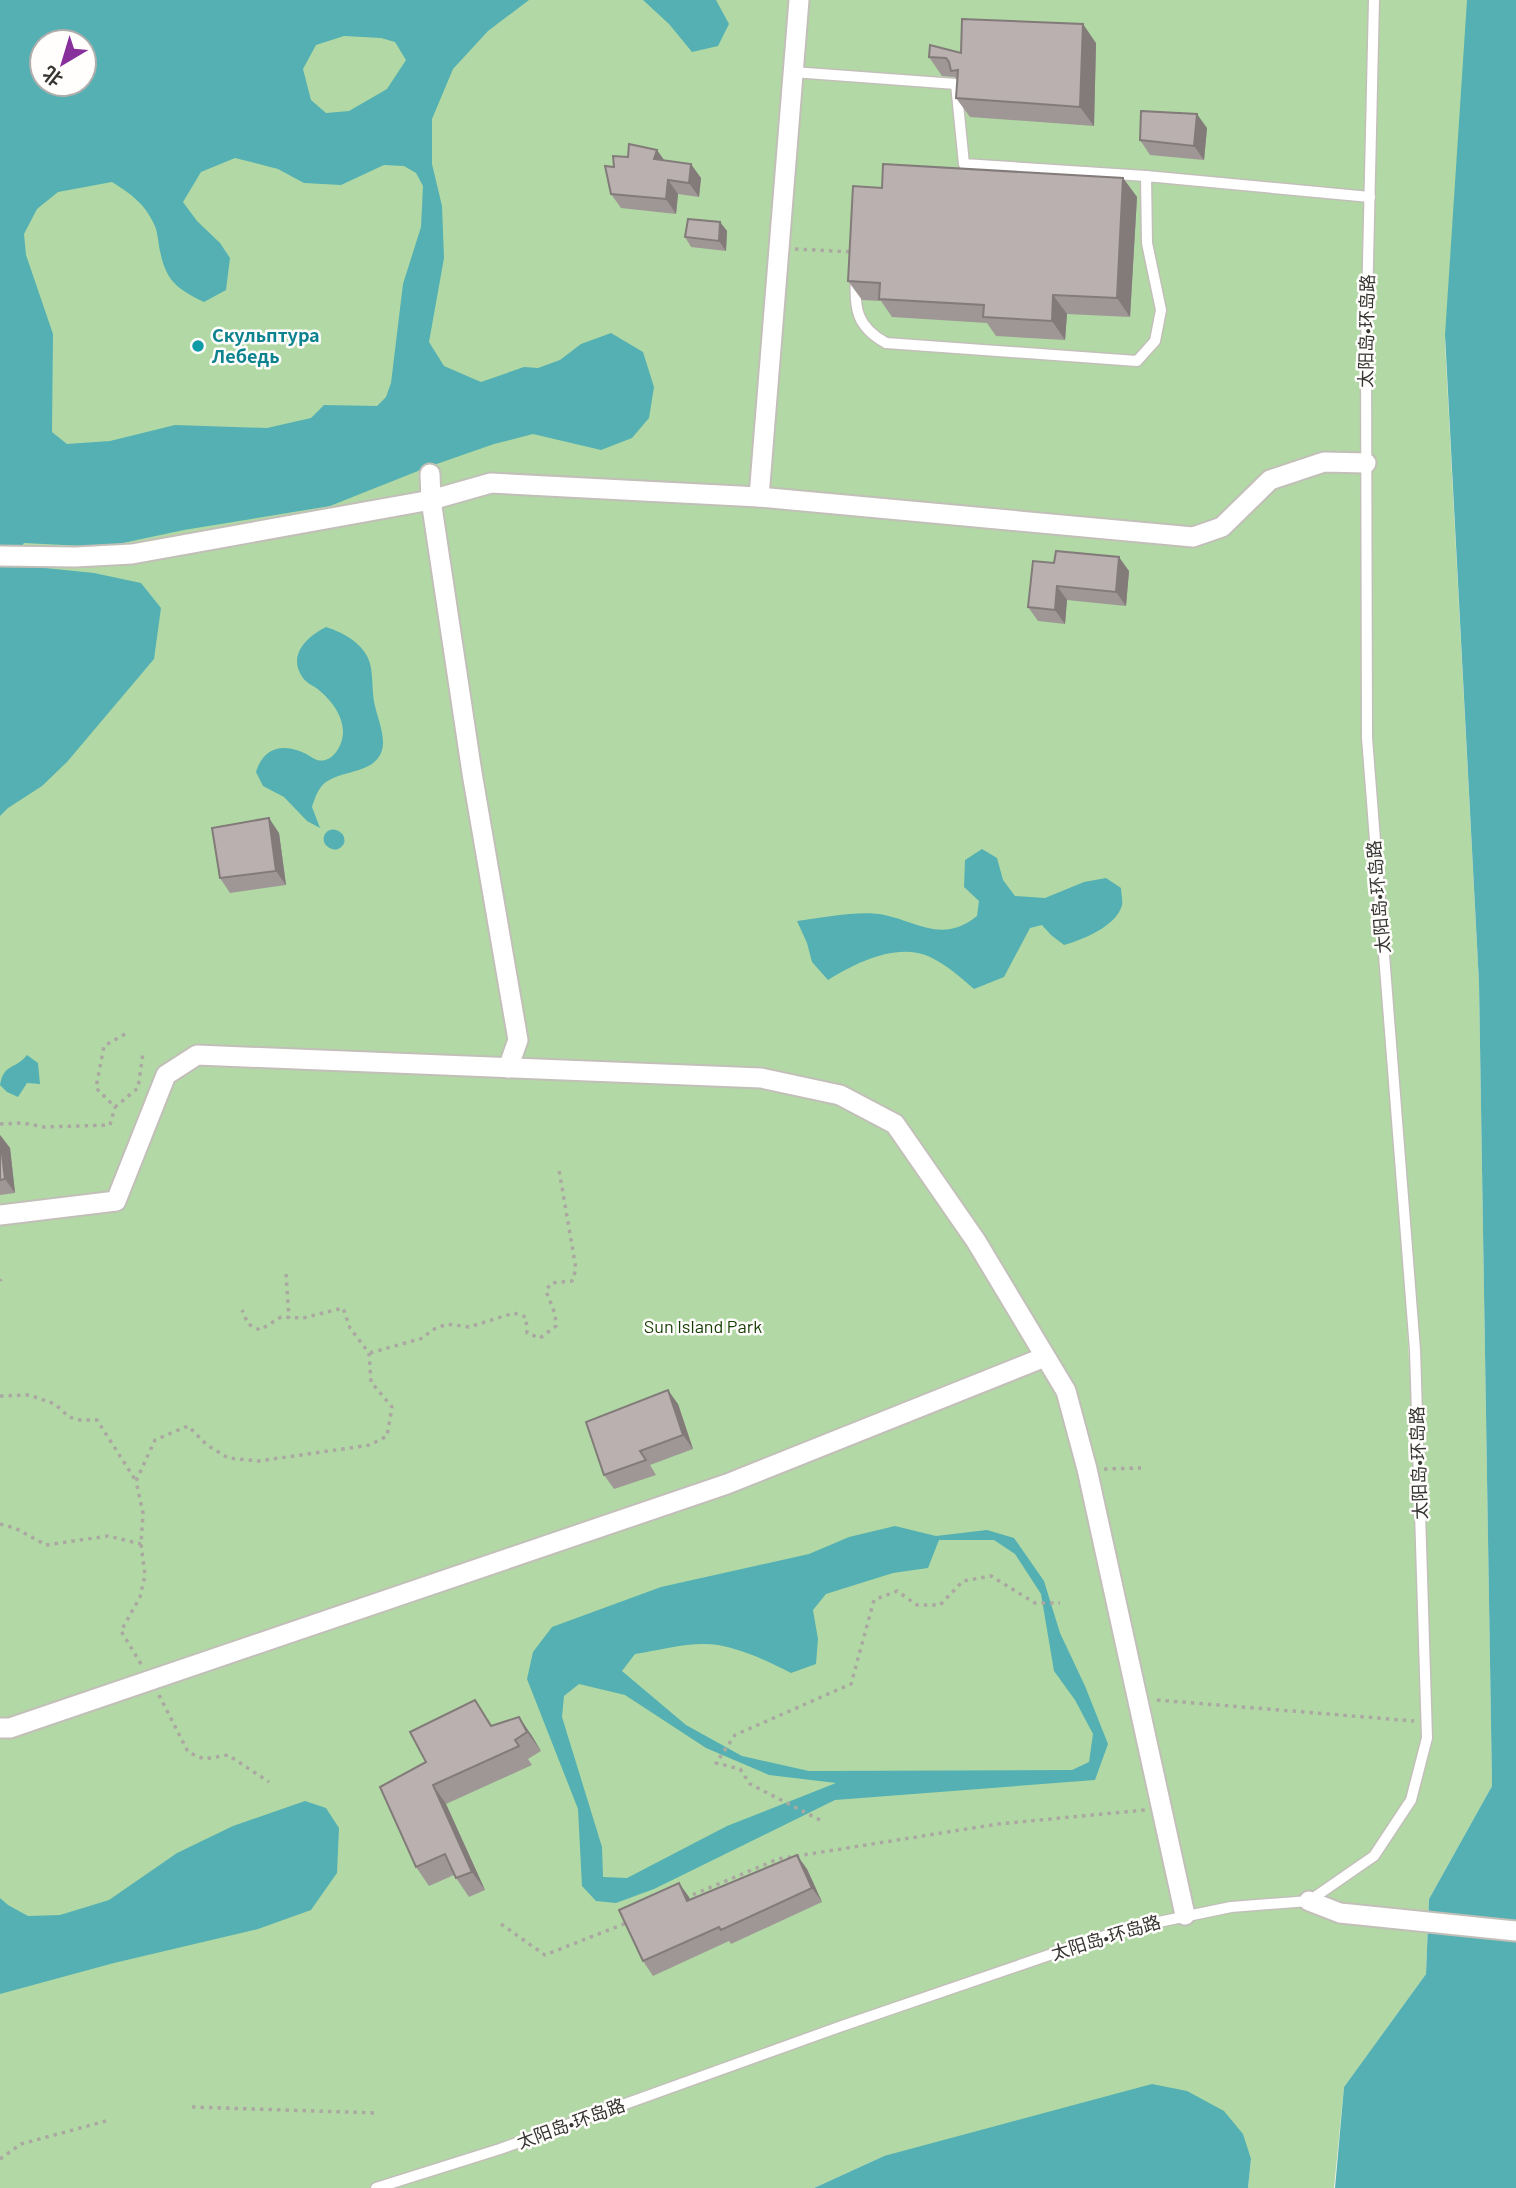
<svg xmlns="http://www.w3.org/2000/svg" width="1516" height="2188" viewBox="0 0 1516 2188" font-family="Barlow,'Noto Sans SC',sans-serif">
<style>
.green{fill:#b2d9a5;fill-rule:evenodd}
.water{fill:#54b0b2;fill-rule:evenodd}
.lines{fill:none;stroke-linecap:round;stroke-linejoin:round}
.canal{stroke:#54b0b2;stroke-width:19}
.service-casing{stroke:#c2bfb8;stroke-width:13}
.minor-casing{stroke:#c2bfb8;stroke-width:23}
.path{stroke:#aba8a2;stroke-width:3.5;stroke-dasharray:3.5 5;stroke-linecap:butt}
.service{stroke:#fff;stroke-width:10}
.minor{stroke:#fff;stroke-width:19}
.wall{fill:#9f9796}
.shaded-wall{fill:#827b7a}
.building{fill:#b9b0af;stroke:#827b7a;stroke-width:2}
.culture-dot{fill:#0f9aa8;stroke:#fffefd;stroke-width:2.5}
.labels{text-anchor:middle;stroke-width:5;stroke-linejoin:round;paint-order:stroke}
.street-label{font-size:18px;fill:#363532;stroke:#fffefd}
.culture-label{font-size:18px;font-weight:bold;fill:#0d838f;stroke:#fffefd;text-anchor:start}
.park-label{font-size:18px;fill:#173e05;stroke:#fffefd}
</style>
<rect width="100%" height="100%" fill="#f4f1e9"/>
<path class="green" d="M0,0H1468L1445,342L1479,983L1492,1786L1429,1899L1426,1974L1344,2087L1334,2188H1248L1251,2159L884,2156L814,2188H0ZM42,42H84V84H42ZM1391,1052L1415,1350L1421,1566Z"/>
<g class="water">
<path d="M0,0H529L488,31L453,69L432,119V164L442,206L444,258L429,342L444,366L481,382L524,367L538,368L560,360L581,344L611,333L643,352L654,387L649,418L632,438L601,450L533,434L494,444L428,467L330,506L184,530L104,547L24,543L14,557L26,566L94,573L141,583L161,608L154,659L67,762L42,786L8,808L0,816ZM344,36L381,38L395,42L406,60L387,89L349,111L326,113L311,100L303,69L316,45ZM42,42H84V84H42ZM235,158L278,169L304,183L341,185L384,165L404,166L416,173L423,186L421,227L403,284L391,383L386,397L377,406L324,405L311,418L267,428L175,425L110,441L67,444L52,432L53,334L26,255L24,234L37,209L58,192L112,182C130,193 145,204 154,224C158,232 158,242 160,251C166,281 177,289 204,302L226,290L230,258L220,243L197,221L183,202L201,172Z"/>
<path d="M643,0H716L729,24L718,46L692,52L669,24Z"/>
<path d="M1467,0H1516V2188H1335L1344,2087L1426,1974L1429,1899L1492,1786L1479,983L1445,335Z"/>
<path d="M326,627C345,633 368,646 371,668C373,681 372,694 375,706C378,719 387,740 381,753C371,776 335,769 321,787C317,792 314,800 312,807L320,828L307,821L284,797L263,786L256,772C263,749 280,743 302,752C307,754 312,758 317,760C332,764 343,746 343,732C343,716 332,701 320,691C315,686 307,684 303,678C287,656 306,637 326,627Z"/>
<path d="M982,849L997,858L1003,880L1015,896L1045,898L1084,882L1106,878L1121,888C1121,893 1123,900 1122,905C1117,926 1082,940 1064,945L1051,935L1042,925L1030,928L1004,977L974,989C960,977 947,965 930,957C897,942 856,963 828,980L812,962L807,943L797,921C819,918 857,911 879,914C916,920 941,945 977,916L979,901L964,887L965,860Z"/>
<path d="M27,1055L38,1063L40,1084L27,1083L18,1097L7,1092L0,1085C4,1063 15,1070 27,1055Z"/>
<path d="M895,1526L936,1536L987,1530L1014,1538L1044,1581L1060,1633L1085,1686L1108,1744L1095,1780L835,1800L654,1889L616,1903L596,1901L582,1886L578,1809L527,1679L533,1652L552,1627L661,1587L809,1554L849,1537ZM939,1540H994L1015,1554L1041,1594L1054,1671L1075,1700L1093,1734L1089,1762L1072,1770L809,1771L742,1756L686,1725L622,1671L635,1654C661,1650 692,1641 718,1645C745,1650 767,1661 791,1673L816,1664L818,1639L813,1610L826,1594L893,1573L928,1568ZM579,1684L625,1695L706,1748L769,1775L836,1783L727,1826L627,1878L603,1877L602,1847L562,1717L564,1696Z"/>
<path d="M305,1801L326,1808L339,1828L337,1873L311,1910L258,1929L114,1963L0,1994V1898L8,1905L28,1916L60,1915L109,1900L177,1853L233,1826Z"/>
<path d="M1152,2084L1187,2091L1224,2111L1243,2134L1251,2159L1248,2188H814L884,2156Z"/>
</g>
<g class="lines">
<path class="canal" d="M333,839L335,840"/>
<g class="service-casing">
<g id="service">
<path d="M793,72L956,84L964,164L1146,176"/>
<path d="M856,278C854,309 857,327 886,343L1137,361L1155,341L1161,310L1147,243L1146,176L1370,197"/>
<path d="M376,2188L500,2149L842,2026L1125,1929L1231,1907L1309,1901L1374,1856L1411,1800L1427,1738L1415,1350L1367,738L1366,350L1374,0"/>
</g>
</g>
<g class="minor-casing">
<g id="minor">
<path d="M430,474L431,500L472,773L518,1040L508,1068"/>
<path d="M759,497L1193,537L1222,527L1270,480L1324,462L1366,463"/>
<path d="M0,556L75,557L132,554L431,500L491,483L759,497L799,0"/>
<path d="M0,1215L116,1201L166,1075L197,1055L761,1078L840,1095L895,1124L976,1241L1066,1391L1087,1469L1185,1915"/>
<path d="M0,1728H10L727,1484L1045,1357"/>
<path d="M1309,1901L1340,1913L1516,1931"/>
</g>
</g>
<g class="path">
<path d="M795,249L854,252"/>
<path d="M125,1034L104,1046L96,1088L115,1107L138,1088L143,1053"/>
<path d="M0,1124L23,1123L44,1127L110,1125L115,1107"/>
<path d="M286,1274L289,1318"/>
<path d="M0,1281L1,1279"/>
<path d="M370,1353L423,1338L432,1330L447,1324L469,1327L514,1313L526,1317L527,1333L540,1338L556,1326L555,1314L546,1291L551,1283L572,1281L576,1269L559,1170"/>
<path d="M0,1396L29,1395L55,1404L69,1417L80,1420H97L136,1481"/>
<path d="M1104,1469L1141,1468"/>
<path d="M0,1524L15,1528L46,1545L108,1536L141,1544"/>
<path d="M141,1664L121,1631L140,1597L145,1575L141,1544L143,1513L136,1481L155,1440L188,1426L207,1445L228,1458L259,1461L370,1445L387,1436L392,1407L371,1382L369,1353L350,1328L343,1308L303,1318L281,1317L260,1330L248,1324L242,1310"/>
<path d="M159,1695L188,1752L204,1759L228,1755L269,1782"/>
<path d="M1157,1700L1414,1721"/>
<path d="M820,1820L750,1784L740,1769L716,1763L735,1735L851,1684L874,1600L897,1591L917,1605H940L963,1581L991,1576L1035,1603H1060"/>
<path d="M685,1898L778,1859L998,1824L1145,1810"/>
<path d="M501,1924L545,1955L629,1922"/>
<path d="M192,2107L377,2113"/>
<path d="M0,2159L21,2144L106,2121"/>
</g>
<use href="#service" class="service"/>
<use href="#minor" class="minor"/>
</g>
<g class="wall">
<path d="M1096,43L1094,126L970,117L956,98L957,80L955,77L942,76L929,57L961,53Z"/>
<path d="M1207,128L1204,160L1150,155L1140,140Z"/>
<path d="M664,160L701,178L699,197L678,194L676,214L621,208L611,194L614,167Z"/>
<path d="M1123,178L1137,197L1130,317L1067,314L1065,340L996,336L987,323L892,317L881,301L862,300L848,281L882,188Z"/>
<path d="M720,222L727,231L726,251L691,247L685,237Z"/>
<path d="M1033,561L1129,571L1126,606L1067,600L1065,624L1038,621L1028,607Z"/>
<path d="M279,833L286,885L230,893L220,878Z"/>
<path d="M0,1135L10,1148L15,1193L0,1195Z"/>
<path d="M678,1404L693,1449L650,1465L656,1475L614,1489L604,1475Z"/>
<path d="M519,1717L532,1736L541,1751L528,1759L532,1765L446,1804L485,1890L469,1897L454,1875L429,1886L416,1867L426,1762L488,1719L492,1726Z"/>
<path d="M807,1869L822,1902L731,1944L729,1941L653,1976L643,1961L679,1883L690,1900Z"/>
</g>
<g class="shaded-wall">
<path d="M1083,24L1096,43L1094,126L1080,107Z"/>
<path d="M1197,114L1207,128L1204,160L1194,146Z"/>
<path d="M657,150L667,164L654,159Z"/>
<path d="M691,164L701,178L699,197L689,183Z"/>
<path d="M1123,178L1137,197L1130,317L1117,298Z"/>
<path d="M668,180L678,194L676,214L666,199Z"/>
<path d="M720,222L727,231L726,251L719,241Z"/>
<path d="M1053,295L1067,314L1065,340L1052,321Z"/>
<path d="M1119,557L1129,571L1126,606L1116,592Z"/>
<path d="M1057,586L1067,600L1065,624L1055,610Z"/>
<path d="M269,818L279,833L286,885L276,871Z"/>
<path d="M0,1135L10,1148L15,1193L5,1179Z"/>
<path d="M668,1390L678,1404L693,1449L683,1435Z"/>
<path d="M519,1717L532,1736L541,1751L527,1732Z"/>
<path d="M433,1785L446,1804L485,1890L472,1872Z"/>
<path d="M797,1855L807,1869L822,1902L812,1888Z"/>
<path d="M679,1883L689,1897L697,1916L687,1901Z"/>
</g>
<g class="building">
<path d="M962,19L1083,24L1080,107L956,98L958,70L951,71L949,62L946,58L929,57L930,45L961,53Z"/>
<path d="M1141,111L1197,114L1194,146L1140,140Z"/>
<path d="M629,144L657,150L654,159L691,164L689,183L668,180L666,199L611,194L605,166L614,167L613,156L628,157Z"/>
<path d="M883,164L1123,178L1117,298L1053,295L1052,321L983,317L984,305L879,299L880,283L848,281L853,186L882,188Z"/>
<path d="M688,219L720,222L719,241L685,237Z"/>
<path d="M1056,551L1119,557L1116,592L1057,586L1055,610L1028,607L1033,561L1054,563Z"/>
<path d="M269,818L276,871L220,878L212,828Z"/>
<path d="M0,1137L5,1179L0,1180Z"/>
<path d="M668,1390L683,1435L640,1451L646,1460L604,1475L586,1422Z"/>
<path d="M475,1700L491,1726L519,1717L527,1732L515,1740L519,1746L433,1785L472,1872L456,1878L445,1854L416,1867L380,1787L426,1762L410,1732Z"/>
<path d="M797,1855L812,1888L721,1930L719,1927L643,1961L619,1910L679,1883L687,1901Z"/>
</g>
<circle class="culture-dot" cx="198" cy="346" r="7"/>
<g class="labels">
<g class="street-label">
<text transform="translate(1367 331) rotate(-89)" y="6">太阳岛•环岛路</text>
<text transform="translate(1379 897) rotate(-95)" y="6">太阳岛•环岛路</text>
<text transform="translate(1419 1463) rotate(-92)" y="6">太阳岛•环岛路</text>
<text transform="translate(1106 1938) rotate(-17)" y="6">太阳岛•环岛路</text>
<text transform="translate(571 2124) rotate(-20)" y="6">太阳岛•环岛路</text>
</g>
<g class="culture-label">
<text x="212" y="342">Скульптура<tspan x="212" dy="21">Лебедь</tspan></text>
</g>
<g class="park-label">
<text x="703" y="1333">Sun Island Park</text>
</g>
</g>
<g transform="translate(63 63) rotate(218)"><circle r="33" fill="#fffefd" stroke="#afaeac" stroke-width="2"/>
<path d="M0-5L12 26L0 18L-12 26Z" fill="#87309c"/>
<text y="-10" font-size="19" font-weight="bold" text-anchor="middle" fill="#363532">北</text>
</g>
</svg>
